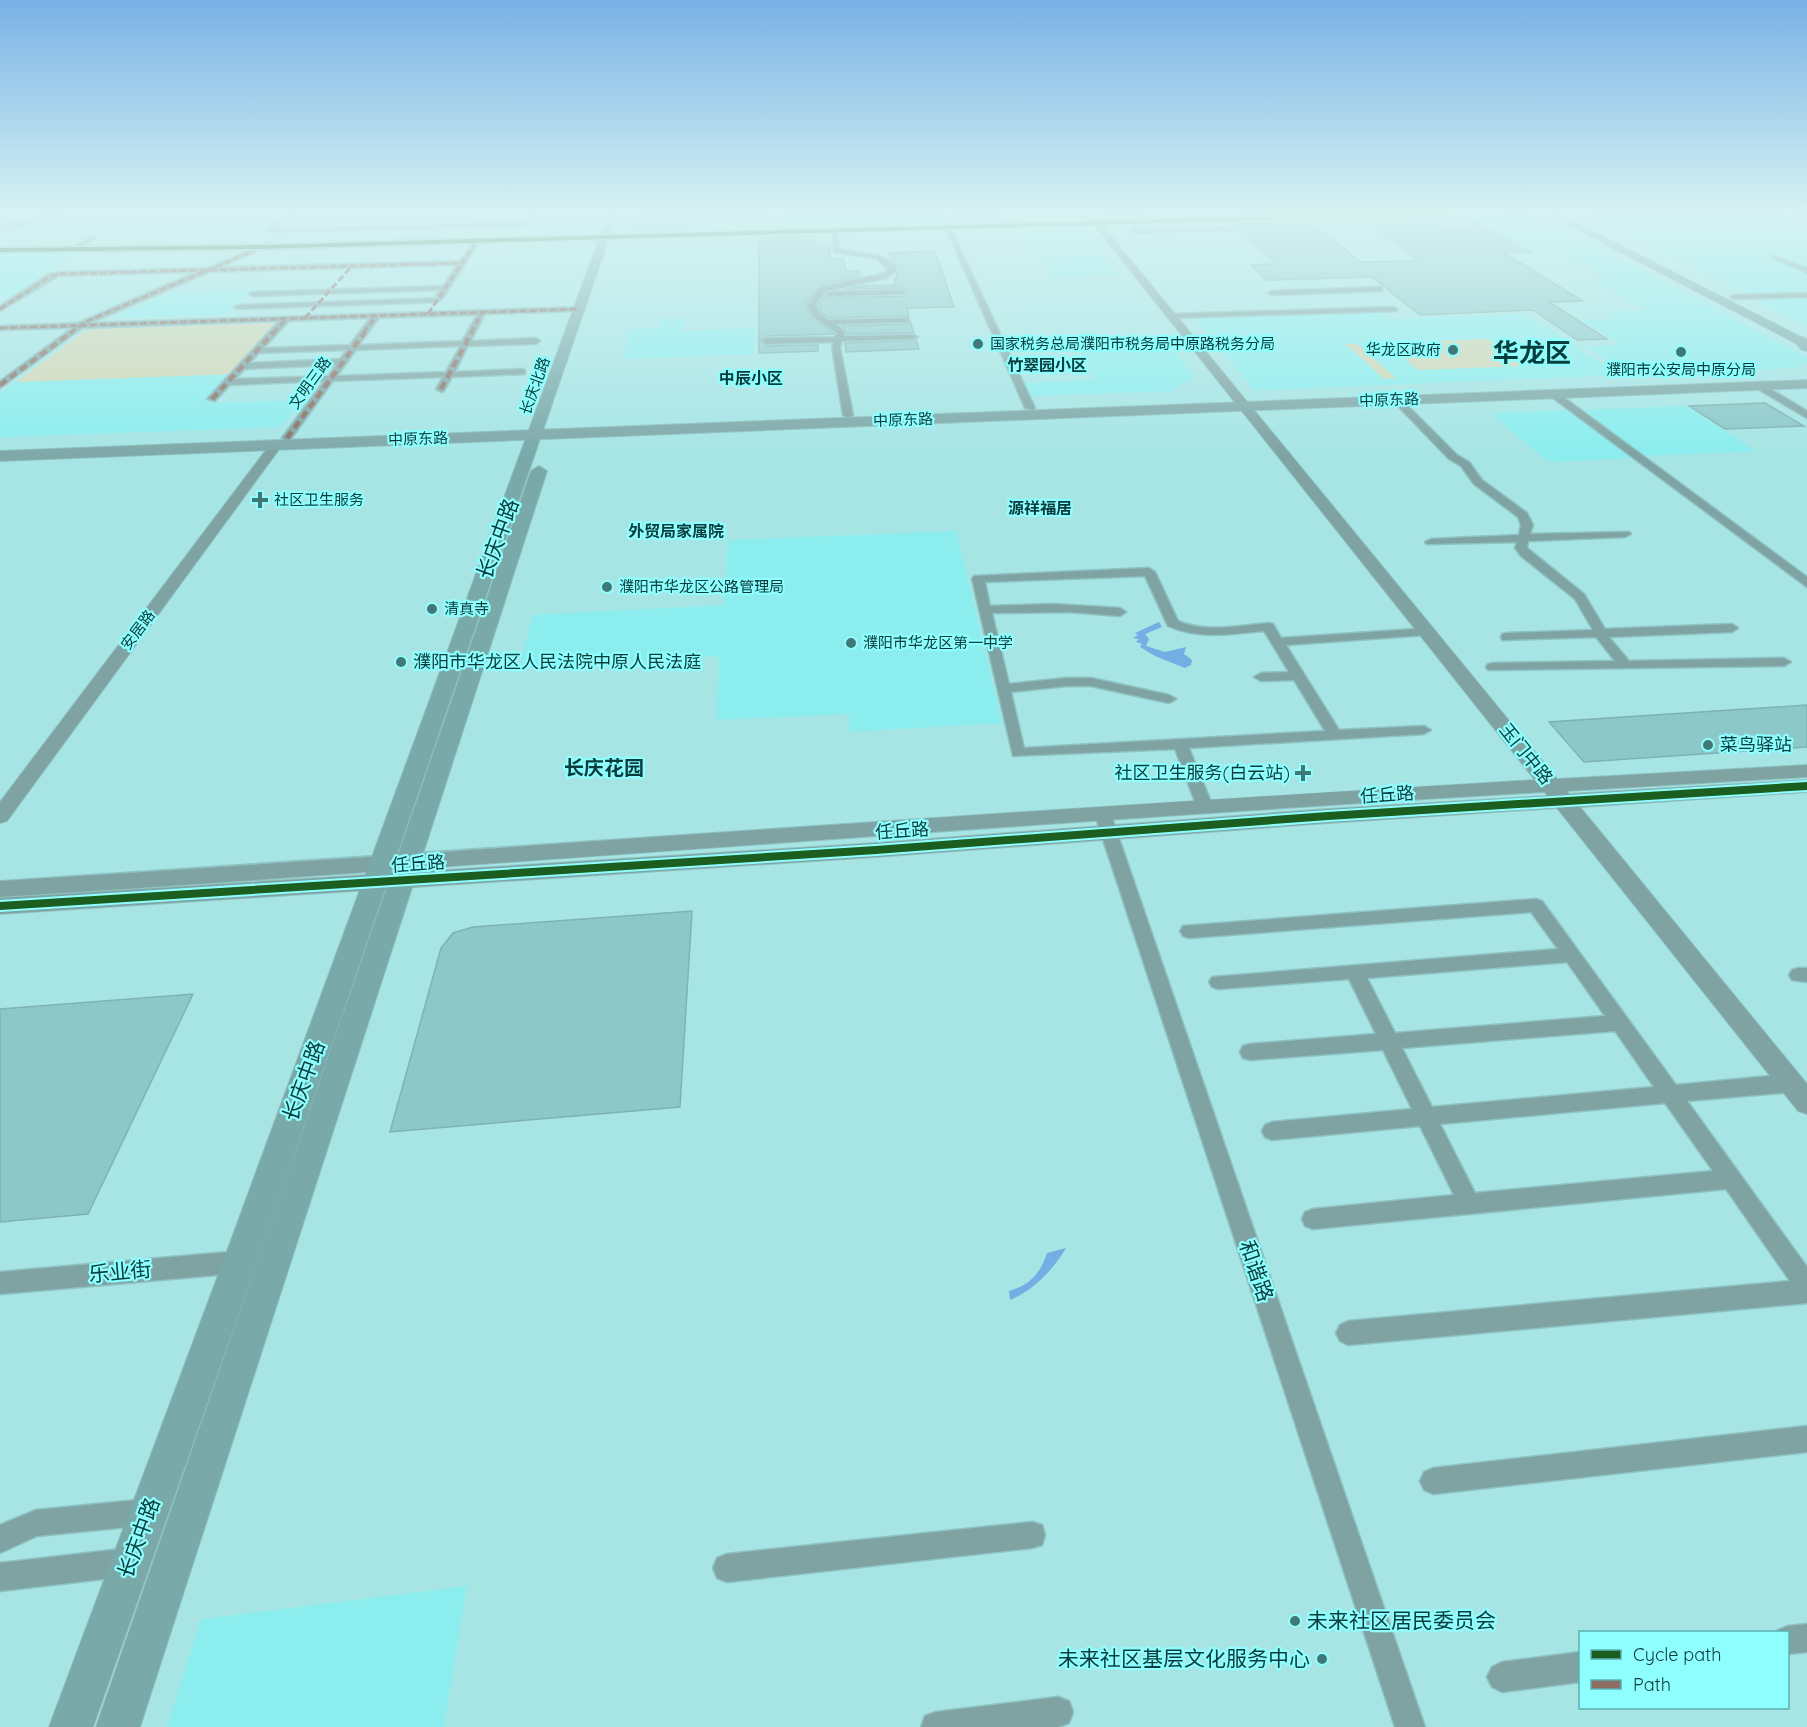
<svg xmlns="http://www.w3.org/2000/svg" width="1807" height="1727" viewBox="0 0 1807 1727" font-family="Quicksand,'Noto Sans SC',sans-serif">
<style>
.built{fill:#8cedee}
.green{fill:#d3d7b5}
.water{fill:#73aee4}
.building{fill:#8dc8c9;stroke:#7fb2b2;stroke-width:1.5}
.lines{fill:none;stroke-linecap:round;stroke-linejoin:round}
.minor-casing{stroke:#8fc2c2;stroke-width:3}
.tertiary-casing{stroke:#8fc2c2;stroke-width:2}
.secondary-casing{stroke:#8fc2c2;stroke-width:2}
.primary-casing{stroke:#8fc2c2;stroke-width:2}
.minor{fill:#7fa3a3;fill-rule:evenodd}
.tertiary{fill:#7fa3a3;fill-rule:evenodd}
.secondary{fill:#79a9a9;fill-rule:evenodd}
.primary{fill:#7fa8a8;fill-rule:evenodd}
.quiet-far1{stroke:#8d6e63;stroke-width:3;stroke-dasharray:7 3;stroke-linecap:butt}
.quiet{stroke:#8d6e63;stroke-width:4.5;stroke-dasharray:8 4.5;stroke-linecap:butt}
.cycleway-far1-casing{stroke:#8efefe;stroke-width:5}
.cycleway-casing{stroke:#8efefe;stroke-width:12}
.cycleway-far1{stroke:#1b5e20;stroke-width:4}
.cycleway{stroke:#1b5e20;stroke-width:8}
.poi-dot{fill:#407878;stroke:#8efefe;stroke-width:2}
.labels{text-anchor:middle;stroke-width:4.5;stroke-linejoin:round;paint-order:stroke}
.far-poi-label{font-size:15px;fill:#093d3d;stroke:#8efefe;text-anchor:start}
.far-street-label{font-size:15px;fill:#093d3d;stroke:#8efefe}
.far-neighbourhood-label{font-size:16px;font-weight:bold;fill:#093d3d;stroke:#8efefe}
.poi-label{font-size:18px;fill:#093d3d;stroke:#8efefe;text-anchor:start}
.street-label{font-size:18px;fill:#093d3d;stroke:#8efefe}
.neighbourhood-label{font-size:20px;font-weight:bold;fill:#093d3d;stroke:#8efefe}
.near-street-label{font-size:21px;fill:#093d3d;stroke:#8efefe}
.near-poi-label{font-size:21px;fill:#093d3d;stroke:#8efefe;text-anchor:start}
.far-town-label{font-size:26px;font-weight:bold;fill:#093d3d;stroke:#8efefe}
</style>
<rect width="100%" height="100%" fill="#a7e5e5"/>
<g class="built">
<path d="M779,212H946L950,222L780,226Z"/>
<path d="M1102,212H1288L1107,217Z"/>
<path d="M1781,212L1807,223V292L1749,294L1585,213Z"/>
<path d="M1532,214L1807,357V363L1795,368L1629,375L1588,347L1621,345L1581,320L1616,319L1606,312L1646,310L1596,282L1611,281L1562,253L1536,254L1467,216Z"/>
<path d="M1083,227L1097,246L1034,247L1023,228Z"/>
<path d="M6,253H79L12,296L0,297V255Z"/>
<path d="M1104,255L1119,275L1051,277L1039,257Z"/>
<path d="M252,290L226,315L111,318L171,293Z"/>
<path d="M1807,298V326L1755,300Z"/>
<path d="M1381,311L1390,319L1525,314L1619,375L1255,390L1193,317Z"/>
<path d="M661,318H684L683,331L754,328V354L623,359L630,329L659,328Z"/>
<path d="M1169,343L1194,376L1172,391L1031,396L1025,383L1095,380L1076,345Z"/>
<path d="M232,374L205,403L302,400L281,427L0,437V394L16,382Z"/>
<path d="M1687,406L1756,451L1643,456L1582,410Z"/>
<path d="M1568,410L1631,458L1549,462L1490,413Z"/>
<path d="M956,531L1002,723L850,732L849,714L717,720L719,656L519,668L533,615L724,605L728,540Z"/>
<path d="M467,1586L444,1727H167L201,1619Z"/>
</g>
<g class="green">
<path d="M1587,229L1612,240L1807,339L1784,329Z"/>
<path d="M277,323L232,374L16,382L88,329Z"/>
<path d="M1487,339L1523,366L1418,370L1386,343Z"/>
<path d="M1343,344H1357L1396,378L1384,379L1351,349Z"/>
</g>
<g class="water">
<path d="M1159,622L1162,627L1145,634L1149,639L1146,646L1165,652L1186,647L1184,654L1192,660L1191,665L1185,668L1155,656L1140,647L1142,644L1136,642L1139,639L1133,638L1138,635L1135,633Z"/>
<path d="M1066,1248C1053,1270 1034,1290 1010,1300L1009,1291C1030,1285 1040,1274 1047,1253Z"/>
</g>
<g class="building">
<path d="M639,215L644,220L690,219L688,228L634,229Z"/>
<path d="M1467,217L1482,225L1438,228L1436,230L1441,234L1488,232L1490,230L1530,252L1504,253L1583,301L1549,302L1607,339L1577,340L1533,310L1420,315L1372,277L1266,280L1251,265L1277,264L1231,224L1309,222L1361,262L1420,261L1363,220Z"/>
<path d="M816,236L817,245H829L831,259H843L846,271H858L860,276L820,285L806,303L808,311L814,319L834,334L766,336L760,341L766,346L818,345V351L759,353V238Z"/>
<path d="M935,251L954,307L907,308L909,318L905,316L829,318L821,312L819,304L825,296L830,298L904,296L907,291L901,288L845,289L862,286L895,285L894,279H896L897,265L891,260L889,253Z"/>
<path d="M910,321L914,333L847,334L842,326L905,324Z"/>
<path d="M916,340L919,349L846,352L845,343Z"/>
<path d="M1765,403L1804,426L1725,429L1689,406Z"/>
<path d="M1807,705V747L1584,762L1549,722Z"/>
<path d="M692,911L680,1107L390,1132L441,948L453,933L473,927Z"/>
<path d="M193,994L88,1214L0,1222V1009Z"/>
</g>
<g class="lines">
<g class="minor-casing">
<g id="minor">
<path d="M289,212H296L277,229L528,222L533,212H539L530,226L268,232V230Z"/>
<path d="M778,212L775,215L644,218L641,216L644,214Z"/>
<path d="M1002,212L1014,214L955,218L952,216Z"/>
<path d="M1786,212H1796L1807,217V221Z"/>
<path d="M945,226L950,227L1035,408L1033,410L1025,408Z"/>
<path d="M1228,227L1230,230L1134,233L1131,231L1134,229Z"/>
<path d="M1486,227L1488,230L1441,232L1438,230Z"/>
<path d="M834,228L837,230L840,249L881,256L895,265L896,271L887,278L826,291L816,304L819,313L828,320L905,318L909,320L905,322L836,324L845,332L844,336L914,335L918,337L914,339L842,341L840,347L853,415L848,418L843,415L832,347L834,342L766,344L762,341L766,338L835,337L837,333C825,324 811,320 808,304L820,287L882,274L888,270L877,259L835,252L831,230Z"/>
<path d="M91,237L96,238L76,249L71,248Z"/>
<path d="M268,243L273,244L221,267L460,261L473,243L478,244L443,298H440L436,296L440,290L253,296L249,294L253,292L443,286L457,265L210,272L90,323L580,307L584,309L580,311L485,314L471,341L536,338L540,341L536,344L468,346L455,372L522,369L525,370V374L452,377L444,391L441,392L436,389L443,377L333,381L290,440L287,441L282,438L324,381L230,385L215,401L207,399L279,321L82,328L0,388V381L72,328L0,330V326L78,323L196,272L59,276L0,311V306L48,274L59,272L207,268ZM477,315L462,341L359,345L379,318ZM370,318L350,345L264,348L289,321ZM460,346L446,372L337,376L356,350ZM347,350L340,359L250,363L259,353ZM336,365L328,376L235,379L245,369Z"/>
<path d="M1773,256L1807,268V273L1773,258Z"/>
<path d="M1379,287H1382V291L1272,295L1268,293L1272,291Z"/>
<path d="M901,290L905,292L904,294L830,296L826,294L830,292Z"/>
<path d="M1807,293V297L1734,299L1730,297L1734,295Z"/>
<path d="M440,298L441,300L437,302L238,309L234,307L238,305Z"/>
<path d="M1393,307L1397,309L1396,311L1171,318L1167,316L1171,314Z"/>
<path d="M1756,384H1762L1807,411V418L1756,388Z"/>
<path d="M1549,391H1555L1807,577V587L1549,395Z"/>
<path d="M1394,398H1400L1457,455L1469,462L1482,480L1527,513L1533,525L1530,534L1629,532L1631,534L1625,537L1528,541L1527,548L1584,594L1605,629L1732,624L1738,628L1732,632L1609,637L1629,661L1784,658L1791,662L1784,666L1488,670L1486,667L1488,664L1493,663L1615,661L1596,637L1502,640L1501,637L1502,634L1507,633L1593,630L1575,599L1521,556L1515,548L1517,542L1427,544L1425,542L1431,539L1519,535L1521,525L1518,517L1474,484L1461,466L1449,459L1394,402Z"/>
<path d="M1149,568L1155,572L1178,621C1206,633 1238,626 1268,623L1273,624L1281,638L1431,628L1432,631L1426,635L1286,645L1339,730L1424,726L1431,730L1424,734L1189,748L1213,807L1205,812L1197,807L1175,749L1013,756L972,579L974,576ZM1145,576L1168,626C1200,640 1231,634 1264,631L1289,672L1261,673L1254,677L1261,681L1294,680L1325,731L1024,748L1011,692L1066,686H1091L1169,703L1176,699L1169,695L1091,678H1066L1009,684L992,613L1069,612L1120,616L1126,612L1120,608L1052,604L990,606L985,582Z"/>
<path d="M1103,810L1109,811L1111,815L1425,1727H1395L1095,815L1097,811Z"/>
<path d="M1536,899L1542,901L1676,1085L1791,1074L1798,1077L1801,1083L1798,1089L1791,1092L1687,1101L1807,1267V1303L1348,1345L1340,1341L1336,1333L1340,1325L1348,1321L1790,1281L1726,1189L1313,1229L1305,1226L1302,1219L1305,1212L1313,1209L1454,1195L1420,1126L1272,1140L1265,1137L1262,1131L1265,1125L1272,1122L1412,1109L1383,1050L1250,1060L1243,1058L1240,1052L1243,1046L1250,1044L1376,1034L1349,979L1218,989L1212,987L1209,982L1212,977L1558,949L1531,912L1189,938L1183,936L1180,931L1183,926ZM1567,962L1605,1016L1395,1033L1367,978ZM1615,1031L1654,1087L1432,1107L1402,1048ZM1665,1103L1713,1171L1475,1193L1440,1124Z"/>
<path d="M1798,968H1807V982L1792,980L1789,975L1792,970Z"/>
<path d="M240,1251L248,1254L251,1262L248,1270L240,1273L0,1294V1272Z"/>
<path d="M1807,1426V1452L1433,1494L1424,1490L1420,1481L1424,1472L1433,1468Z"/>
<path d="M148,1499L157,1503L161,1512L157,1521L148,1525L37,1536L0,1553V1525L36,1510Z"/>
<path d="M1032,1522L1042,1525L1045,1535L1042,1545L1032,1548L727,1582L717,1578L713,1568L717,1558L727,1554Z"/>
<path d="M130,1548L140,1552L144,1562L140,1572L130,1576L0,1591V1563Z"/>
<path d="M1807,1624V1652L1788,1654V1632H1777L1778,1630L1788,1626Z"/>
<path d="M1580,1652V1682L1502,1692L1492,1687L1487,1677L1492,1667L1502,1662Z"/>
<path d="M1058,1697L1069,1701L1073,1712L1069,1723L1058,1727H921L925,1716L936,1712Z"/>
</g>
</g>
<g class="tertiary-casing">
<g id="tertiary">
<path d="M58,212H74L0,232V226Z"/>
<path d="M1375,212H1478L1474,214L1102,225L1557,779L1807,765V777L1567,791L1569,794L1807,780V792L1580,807L1807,1084V1114L1798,1111L1557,808L1328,823L876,857L0,914V898L876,843L1328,809L1547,796L1545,792C1029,822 515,864 0,897V881C512,849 1023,809 1535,780L1094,225L263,250L0,253V247L263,244L1087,221L1083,217L1087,215L1098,220Z"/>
<path d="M276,441L282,445L280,448L7,821L0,823V802L272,442Z"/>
</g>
</g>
<g class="secondary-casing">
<g id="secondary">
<path d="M609,212H618L257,1262L93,1727H49L223,1262Z"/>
<path d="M1543,212H1555L1807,340V349Z"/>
<path d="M539,466L547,471L140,1727H96L531,471Z"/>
</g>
</g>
<g class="primary-casing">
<g id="primary">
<path d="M1801,337L1807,339V351L1802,350L1794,341Z"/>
<path d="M1807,380V388L0,461V451Z"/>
</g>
</g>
<use href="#minor" class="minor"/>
<use href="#tertiary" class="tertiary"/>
<use href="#secondary" class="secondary"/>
<use href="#primary" class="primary"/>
<g class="quiet-far1">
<path d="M0,309L51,276L59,274L463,263"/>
<path d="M428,314L475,244"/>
<path d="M305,318L352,266"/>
<path d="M0,328L580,309"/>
<path d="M70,333L85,322L253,251"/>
<path d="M273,333L286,319"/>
<path d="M363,333L376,316"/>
<path d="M471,333L482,312"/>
</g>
<g class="quiet">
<path d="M0,385L72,332"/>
<path d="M441,389L472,332"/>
<path d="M212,399L274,332"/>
<path d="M287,438L365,332"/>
</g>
<g class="cycleway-far1-casing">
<path id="cycleway-far1" d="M0,250L263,247L1474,212"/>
</g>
<g class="cycleway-casing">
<path id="cycleway" d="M0,906L876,850L1328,816L1807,786"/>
</g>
<use href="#cycleway-far1" class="cycleway-far1"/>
<use href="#cycleway" class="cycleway"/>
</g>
<linearGradient id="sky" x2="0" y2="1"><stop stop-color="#79b2e6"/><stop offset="0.47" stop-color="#d7f3f3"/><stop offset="1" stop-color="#d7f3f3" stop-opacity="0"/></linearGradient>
<rect width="1807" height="454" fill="url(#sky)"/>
<g class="poi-dot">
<circle cx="978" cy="344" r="6"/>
<circle cx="1453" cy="350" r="6"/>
<circle cx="1681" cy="352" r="6"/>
<path d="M257 491h6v6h6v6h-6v6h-6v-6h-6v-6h6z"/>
<circle cx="607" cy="587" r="6"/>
<circle cx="432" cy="609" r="6"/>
<circle cx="851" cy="643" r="6"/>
<circle cx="401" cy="662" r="6"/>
<circle cx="1708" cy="745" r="6"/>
<path d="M1300 764h6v6h6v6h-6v6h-6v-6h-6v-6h6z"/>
<circle cx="1295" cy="1621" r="6"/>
<circle cx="1322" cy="1659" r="6"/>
</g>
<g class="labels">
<g class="far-poi-label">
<text x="990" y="349">国家税务总局濮阳市税务局中原路税务分局</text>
<text x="1441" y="355" text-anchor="end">华龙区政府</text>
<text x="1681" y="375" text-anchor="middle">濮阳市公安局中原分局</text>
<text x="274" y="505">社区卫生服务</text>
<text x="619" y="592">濮阳市华龙区公路管理局</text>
<text x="444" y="614">清真寺</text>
<text x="863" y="648">濮阳市华龙区第一中学</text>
</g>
<g class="far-street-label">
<text transform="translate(310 383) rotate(-54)" y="5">文明三路</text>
<text transform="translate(535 386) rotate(-70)" y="5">长庆北路</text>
<text transform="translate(1389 400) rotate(-2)" y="5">中原东路</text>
<text transform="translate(903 420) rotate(-2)" y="5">中原东路</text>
<text transform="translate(418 439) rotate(-2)" y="5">中原东路</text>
<text transform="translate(138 630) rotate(-53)" y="5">安居路</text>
</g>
<g class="far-neighbourhood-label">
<text x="1047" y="371">竹翠园小区</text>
<text x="751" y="384">中辰小区</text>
<text x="1040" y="514">源祥福居</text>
<text x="676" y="537">外贸局家属院</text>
</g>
<g class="poi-label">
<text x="413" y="668">濮阳市华龙区人民法院中原人民法庭</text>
<text x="1720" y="751">菜鸟驿站</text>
<text x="1290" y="779" text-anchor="end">社区卫生服务(白云站)</text>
</g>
<g class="street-label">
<text transform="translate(1526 754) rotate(51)" y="6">玉门中路</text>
<text transform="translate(1387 795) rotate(-4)" y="6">任丘路</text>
<text transform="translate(902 831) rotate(-4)" y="6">任丘路</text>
<text transform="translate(418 864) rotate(-4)" y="6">任丘路</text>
</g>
<g class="neighbourhood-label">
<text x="604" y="775">长庆花园</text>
</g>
<g class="near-street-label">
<text transform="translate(498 539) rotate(-70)" y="7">长庆中路</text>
<text transform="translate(304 1081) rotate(-70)" y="7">长庆中路</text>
<text transform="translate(1256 1271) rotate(71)" y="7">和谐路</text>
<text transform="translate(120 1272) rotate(-5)" y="7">乐业街</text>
<text transform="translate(139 1538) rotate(-70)" y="7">长庆中路</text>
</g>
<g class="near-poi-label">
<text x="1307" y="1628">未来社区居民委员会</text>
<text x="1310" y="1666" text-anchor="end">未来社区基层文化服务中心</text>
</g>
<g class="far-town-label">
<text x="1532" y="362">华龙区</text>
</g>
</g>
<rect x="1579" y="1631" width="210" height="78" fill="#8efefe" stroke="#59b1b1" stroke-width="1.5"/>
<rect x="1591" y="1650" width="30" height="9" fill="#1b5e20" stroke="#59b1b1" stroke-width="1.5"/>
<text x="1633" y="1661" font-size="18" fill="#093d3d">Cycle path</text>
<rect x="1591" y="1680" width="30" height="9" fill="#8d6e63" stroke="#59b1b1" stroke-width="1.5"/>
<text x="1633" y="1691" font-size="18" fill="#093d3d">Path</text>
</svg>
